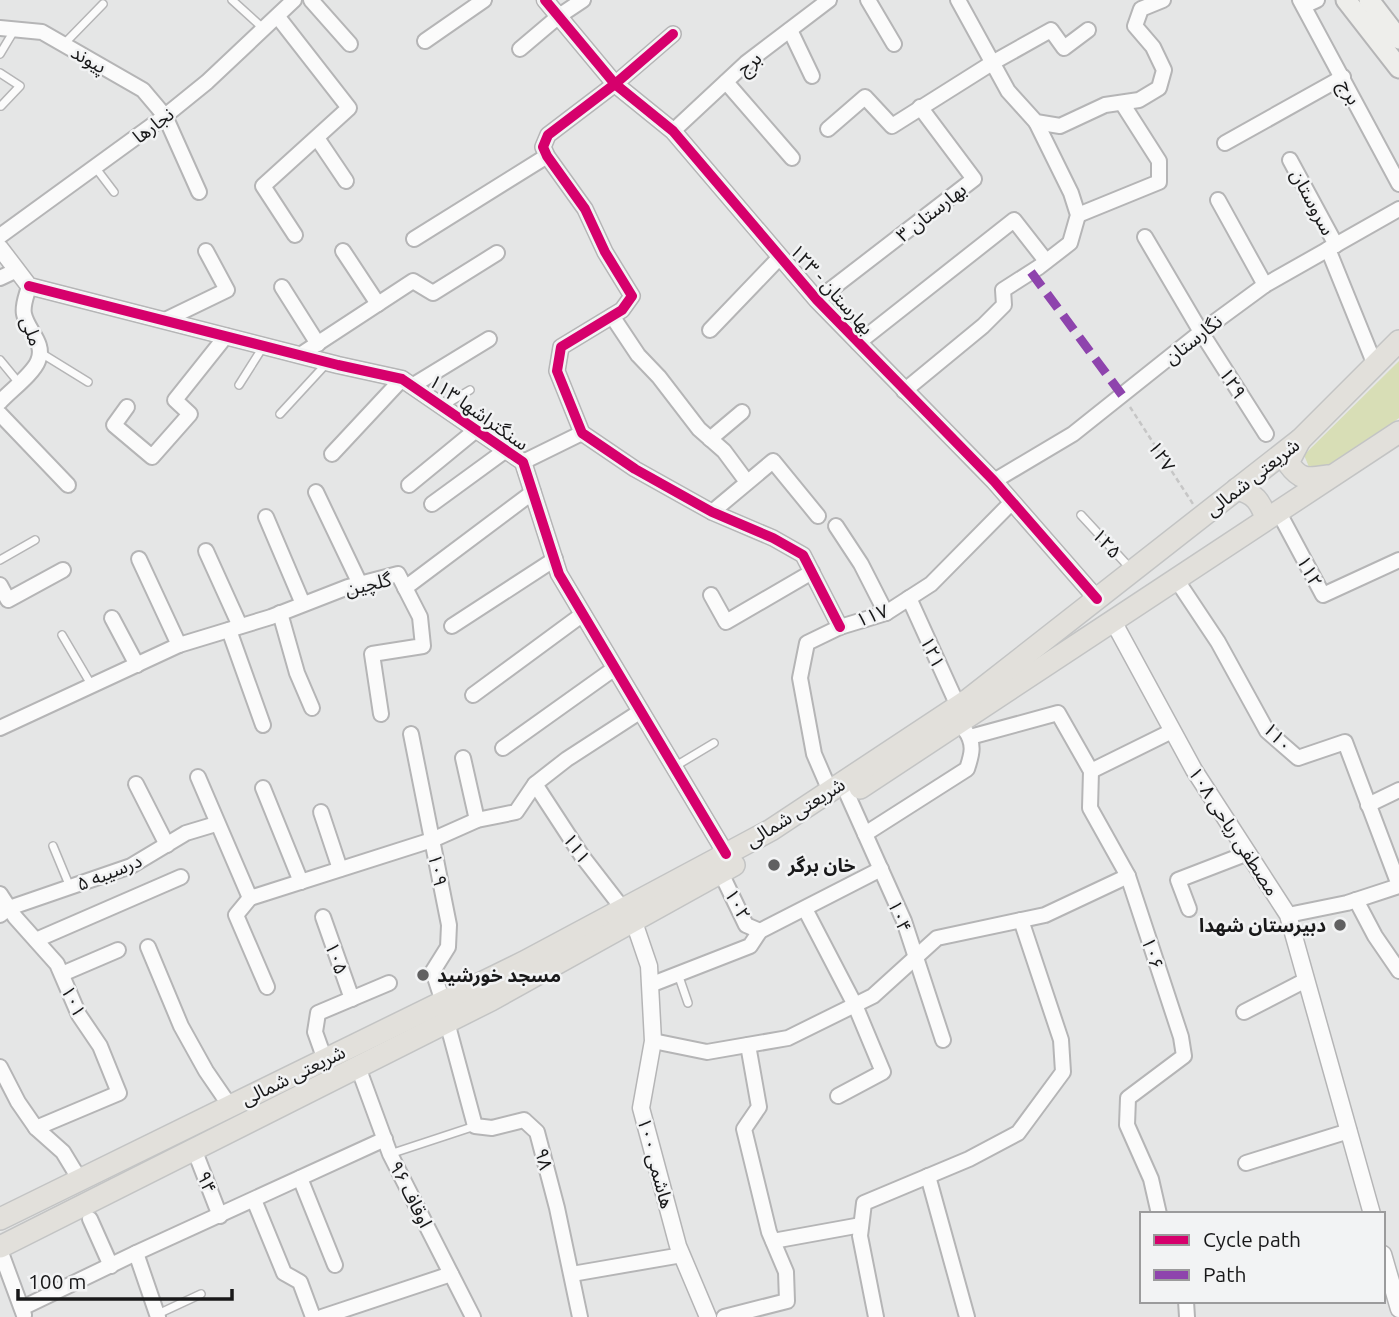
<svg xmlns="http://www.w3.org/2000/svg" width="1399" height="1317" viewBox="0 0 1399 1317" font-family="Ubuntu,'Noto Sans Arabic',sans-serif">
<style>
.green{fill:#d8deb6}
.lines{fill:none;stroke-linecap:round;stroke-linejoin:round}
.service-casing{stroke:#b5b5b6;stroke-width:10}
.minor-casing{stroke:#b5b5b6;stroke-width:18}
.tertiary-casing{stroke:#b5b5b6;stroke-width:19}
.secondary-casing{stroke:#b5b5b6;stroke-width:23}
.primary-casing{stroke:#c3c4c4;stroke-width:24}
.path{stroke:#c6c6c6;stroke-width:2.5;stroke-dasharray:5 3.5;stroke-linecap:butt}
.service{stroke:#fbfbfb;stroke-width:7}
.minor{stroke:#fbfbfb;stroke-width:14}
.tertiary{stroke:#fbfbfb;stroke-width:16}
.secondary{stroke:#eeeeeb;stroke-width:19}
.primary{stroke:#e2e0db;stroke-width:21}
.quiet{stroke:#8e44ad;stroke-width:9;stroke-dasharray:18 9;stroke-linecap:butt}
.cycleway-casing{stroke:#f2f3f4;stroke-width:15}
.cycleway{stroke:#d6006c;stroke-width:10}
.poi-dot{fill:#606061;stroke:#f2f3f4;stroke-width:2.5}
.labels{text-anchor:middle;stroke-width:5;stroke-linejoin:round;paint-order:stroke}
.street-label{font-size:19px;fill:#181819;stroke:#f2f3f4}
.poi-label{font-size:19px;font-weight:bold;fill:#181819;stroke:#f2f3f4;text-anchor:start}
</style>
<rect width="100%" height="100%" fill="#e5e6e6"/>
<path class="green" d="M1399,361V418L1333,465L1321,468L1309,467L1304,455Z"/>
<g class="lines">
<g class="service-casing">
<g id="service">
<path d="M232,0L264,29"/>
<path d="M64,44L103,4"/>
<path d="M0,54L15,29"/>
<path d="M0,73L20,86L1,106"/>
<path d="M95,167L114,192"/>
<path d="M41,353L88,382"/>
<path d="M0,360L19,383"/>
<path d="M239,385L263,347"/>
<path d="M443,406L470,390"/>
<path d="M280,414L327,363"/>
<path d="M1081,515L1130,568"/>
<path d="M0,560L35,540"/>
<path d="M62,635L92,686"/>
<path d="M674,767L714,743"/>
<path d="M53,846L70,887"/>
<path d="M678,974L688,1003"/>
<path d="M390,1154L475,1126"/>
<path d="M158,1314L201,1294"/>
</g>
</g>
<g class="minor-casing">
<g id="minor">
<path d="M311,0L350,44"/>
<path d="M868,0L894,44"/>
<path d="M958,0L1008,91L1036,122L1060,126L1105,105L1139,100L1159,88L1164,70L1153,47L1135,26L1141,9L1163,0"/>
<path d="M1300,0L1399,184"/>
<path d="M1304,6L1317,0"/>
<path d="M278,17L349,108L263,186L295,235"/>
<path d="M0,28L42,32L143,90L165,116L199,192"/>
<path d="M790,30L812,76"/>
<path d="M673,34L615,84L548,135L543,147L547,156L585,209L605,252L632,296L622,310L561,347L557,371L582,433L635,469L712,512L773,538L803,555L840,627"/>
<path d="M425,41L484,0"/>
<path d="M520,49L559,16L583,0"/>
<path d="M726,82L792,158"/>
<path d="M828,129L865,97L892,126L992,63L1051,30L1064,48L1088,30"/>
<path d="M673,131L746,63L829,0"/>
<path d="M317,138L346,181"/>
<path d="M1225,143L1343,77"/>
<path d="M1290,160L1336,245"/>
<path d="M1218,200L1265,285"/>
<path d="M1078,215L1159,182V161L1122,103"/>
<path d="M0,236L165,116L207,82L294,0"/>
<path d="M1145,237L1201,332L1266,434"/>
<path d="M414,239L547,156"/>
<path d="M1328,249L1375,365"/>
<path d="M343,251L378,304"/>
<path d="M0,278L17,270"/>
<path d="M282,287L318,344"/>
<path d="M817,300L974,179L920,107"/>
<path d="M612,316L638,355L659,377L699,429L724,451L747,482"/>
<path d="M165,320L227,290L206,251"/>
<path d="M710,330L780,257"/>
<path d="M858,343L1014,220L1046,261"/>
<path d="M300,355L413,281L433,293L497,253"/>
<path d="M412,386L489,339"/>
<path d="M904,391L983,326L1004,305L1003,290L1039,267L1070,243L1078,215L1071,193L1036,122"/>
<path d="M0,402C10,391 33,374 38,361C46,343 27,330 24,314C22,305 27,295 29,286"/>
<path d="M127,407L114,425L152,457L190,414L175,400L226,336"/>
<path d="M0,414L68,485"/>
<path d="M710,439L742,412"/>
<path d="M332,454L402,379"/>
<path d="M523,462L582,433"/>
<path d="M994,481L1073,434L1201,332L1265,285L1399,209"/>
<path d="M409,485L476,430"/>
<path d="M316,492L360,584"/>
<path d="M432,504L506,450"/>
<path d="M1278,511L1323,595L1399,560"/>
<path d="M712,512L773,461L818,516"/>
<path d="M266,517L303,604"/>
<path d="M836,526L861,564L886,613"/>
<path d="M206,551L240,626"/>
<path d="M139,559L179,645"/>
<path d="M1176,579L1218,642L1267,731L1298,758L1345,742L1399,885"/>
<path d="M0,585L8,600L63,570"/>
<path d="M405,588L533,492"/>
<path d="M711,595L726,622L812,572"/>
<path d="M909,598L958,706"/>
<path d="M280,613L297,673L312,708"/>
<path d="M112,618L137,665"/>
<path d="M452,626L555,559"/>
<path d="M229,630L263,725"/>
<path d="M473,695L583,614"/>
<path d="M0,728L179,645L271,617L348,587L398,574L420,617L423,646L372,654L381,714"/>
<path d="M411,734L449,925L448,947L433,971L443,1002"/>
<path d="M970,737L1058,713L1091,771L1090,808L1128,876L1181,1037L1184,1056L1128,1098L1127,1125L1151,1179L1159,1214"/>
<path d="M503,748L615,668"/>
<path d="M463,758L477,820"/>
<path d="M1091,771L1172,731"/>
<path d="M198,777L250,898"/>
<path d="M136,784L167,845"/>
<path d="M535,784L582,856L623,909"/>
<path d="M263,788L301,882"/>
<path d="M830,791L814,754L800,678L807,643L840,627L886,613L931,584L1012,502"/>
<path d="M848,796L904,921L943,1040"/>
<path d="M1368,805L1399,790"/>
<path d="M321,812L340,869"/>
<path d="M865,834L967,769C972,754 975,744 965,730"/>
<path d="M721,873L746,925L760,931"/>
<path d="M0,894L15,917L57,964L79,1015L100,1046L119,1093L36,1128"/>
<path d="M1356,900L1375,936L1399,971"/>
<path d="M805,909L855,1005L883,1072L838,1096"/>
<path d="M1189,909L1178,880L1248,853"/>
<path d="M0,915L9,908L131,866L186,833L216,824"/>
<path d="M1288,915L1347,903L1399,886"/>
<path d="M323,917L352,999"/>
<path d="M36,940L181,877"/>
<path d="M148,947L181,1026L206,1071L230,1106"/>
<path d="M62,974L118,950"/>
<path d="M650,985L750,946L760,931L881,869"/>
<path d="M267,987L236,915L250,898L432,840L477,820L516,812L535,784L567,759L641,711"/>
<path d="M1244,1012L1306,980"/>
<path d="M447,1022L475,1126L492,1128L524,1120L537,1132L557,1208L580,1317"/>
<path d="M653,1041L707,1052L788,1038L873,996L937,938L1045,915L1128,876"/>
<path d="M325,1060L315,1032L318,1013L389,983"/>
<path d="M0,1067L18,1102L36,1128L63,1152L80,1180"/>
<path d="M358,1067L390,1154L473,1317"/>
<path d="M194,1149L220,1216"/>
<path d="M1246,1163L1349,1131"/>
<path d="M928,1176L967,1317"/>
<path d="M300,1178L335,1265"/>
<path d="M254,1200L284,1273L300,1282L313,1317"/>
<path d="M90,1219L111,1266"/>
<path d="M773,1241L861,1225"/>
<path d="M0,1250L24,1315"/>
<path d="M136,1253L158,1317"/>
<path d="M572,1274L682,1255"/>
<path d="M1186,1301L1187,1317"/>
<path d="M22,1308L136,1253L385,1139"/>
<path d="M322,1317L451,1274"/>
<path d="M724,1317L787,1301L786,1272L769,1232L744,1129L759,1107L748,1045"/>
<path d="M876,1317L860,1236L864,1203L969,1159L1018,1133L1063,1072L1061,1040L1021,920"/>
</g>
</g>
<g class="tertiary-casing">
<g id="tertiary">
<path d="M545,0L615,84L673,131L817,300L994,481L1097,599"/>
<path d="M0,248L29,286L338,365L402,379L523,462L559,574L726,854"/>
<path d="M1113,621L1194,770L1288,915L1372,1214"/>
<path d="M634,922L649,966L653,1041L641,1108L678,1246L708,1317"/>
<path d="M1383,1254L1399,1309"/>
</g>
</g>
<g class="secondary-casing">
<g id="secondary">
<path d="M1346,0L1399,68"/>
<path d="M1369,0L1399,39"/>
</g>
</g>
<g class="primary-casing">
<g id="primary">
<path d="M1300,440L1288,463C1301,481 1307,479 1328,476"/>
<path d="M1237,489C1255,494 1260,501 1266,518"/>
<path d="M860,788L1399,432"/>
<path d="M0,1219L524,962L771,830L969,699L1301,439L1399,341"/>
<path d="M0,1247L491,1000L734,865"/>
</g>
</g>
<path class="path" d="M1130,407L1193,504"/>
<use href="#service" class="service"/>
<use href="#minor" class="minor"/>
<use href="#tertiary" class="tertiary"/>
<use href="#secondary" class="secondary"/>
<use href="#primary" class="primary"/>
<path class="quiet" d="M1031,272L1122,395"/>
<g class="cycleway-casing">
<g id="cycleway">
<path d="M545,0L615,84L673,131L817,300L994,481L1097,599"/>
<path d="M673,34L615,84L548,135L543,147L547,156L585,209L605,252L632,296L622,310L561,347L557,371L582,433L635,469L712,512L773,538L803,555L840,627"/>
<path d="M29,286L338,365L402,379L523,462L559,574L726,854"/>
</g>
</g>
<use href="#cycleway" class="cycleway"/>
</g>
<g class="poi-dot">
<circle cx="774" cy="865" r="7"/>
<circle cx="1340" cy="925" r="7"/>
<circle cx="423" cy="975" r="7"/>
</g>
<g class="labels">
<g class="street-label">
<text transform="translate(89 59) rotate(29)" y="7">پیوند</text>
<text transform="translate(749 63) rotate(-40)" y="7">برج</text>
<text transform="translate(1350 92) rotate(62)" y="7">برج</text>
<text transform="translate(153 125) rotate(-37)" y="7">نجارها</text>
<text transform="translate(1313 202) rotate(62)" y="7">سروستان</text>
<text transform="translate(931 212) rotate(-38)" y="7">بهارستان ۳</text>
<text transform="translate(832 289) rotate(48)" y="7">بهارستان - ۱۲۳</text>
<text transform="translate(32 331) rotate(70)" y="7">ملی</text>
<text transform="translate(1193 339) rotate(-38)" y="7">نگارستان</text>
<text transform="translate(1233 383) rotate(58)" y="7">۱۲۹</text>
<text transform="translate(479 412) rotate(35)" y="7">سنگتراشها ۱۱۳</text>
<text transform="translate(1162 456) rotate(57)" y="7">۱۲۷</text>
<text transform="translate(1252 477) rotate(-38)" y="7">شریعتی شمالی</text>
<text transform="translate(1107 543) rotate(48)" y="7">۱۲۵</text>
<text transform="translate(1310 571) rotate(62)" y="7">۱۱۲</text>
<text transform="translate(368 584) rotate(-13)" y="7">گلچین</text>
<text transform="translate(872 615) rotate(-20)" y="7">۱۱۷</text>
<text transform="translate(933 652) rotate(65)" y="7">۱۲۱</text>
<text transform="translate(1278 737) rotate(47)" y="7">۱۱۰</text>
<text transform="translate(795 812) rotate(-32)" y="7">شریعتی شمالی</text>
<text transform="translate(1234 831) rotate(57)" y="7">مصطفی ریاحی ۱۰۸</text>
<text transform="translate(577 848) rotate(55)" y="7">۱۱۱</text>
<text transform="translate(438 870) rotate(79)" y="7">۱۰۹</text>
<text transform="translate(109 872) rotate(-22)" y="7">درسیبه ۵</text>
<text transform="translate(738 904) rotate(61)" y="7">۱۰۲</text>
<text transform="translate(900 916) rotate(69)" y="7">۱۰۴</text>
<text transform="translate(1153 953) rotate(72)" y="7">۱۰۶</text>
<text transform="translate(337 958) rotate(70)" y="7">۱۰۵</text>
<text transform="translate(74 1001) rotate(64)" y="7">۱۰۱</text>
<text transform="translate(293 1075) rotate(-26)" y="7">شریعتی شمالی</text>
<text transform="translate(544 1159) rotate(75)" y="7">۹۸</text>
<text transform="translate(656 1163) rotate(75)" y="7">هاشمی ۱۰۰</text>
<text transform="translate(207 1182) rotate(69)" y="7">۹۴</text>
<text transform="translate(411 1194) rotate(63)" y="7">اوقاف ۹۶</text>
</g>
<g class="poi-label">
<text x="788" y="872">خان برگر</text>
<text x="1326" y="932" text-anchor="end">دبیرستان شهدا</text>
<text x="437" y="982">مسجد خورشید</text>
</g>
</g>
<rect x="1140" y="1212" width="245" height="91" fill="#f2f3f4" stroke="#9b9b9c" stroke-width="2"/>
<rect x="1154" y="1235" width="35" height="10" fill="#d6006c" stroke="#9b9b9c" stroke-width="2"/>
<text x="1203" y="1247" font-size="21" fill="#181819">Cycle path</text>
<rect x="1154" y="1270" width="35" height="10" fill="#8e44ad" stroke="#9b9b9c" stroke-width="2"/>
<text x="1203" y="1282" font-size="21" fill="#181819">Path</text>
<path d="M18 1289v10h214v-10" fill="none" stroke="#181819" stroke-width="3.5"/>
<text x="28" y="1289" font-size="21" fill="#181819" stroke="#f2f3f4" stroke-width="5" paint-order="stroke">100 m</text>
</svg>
